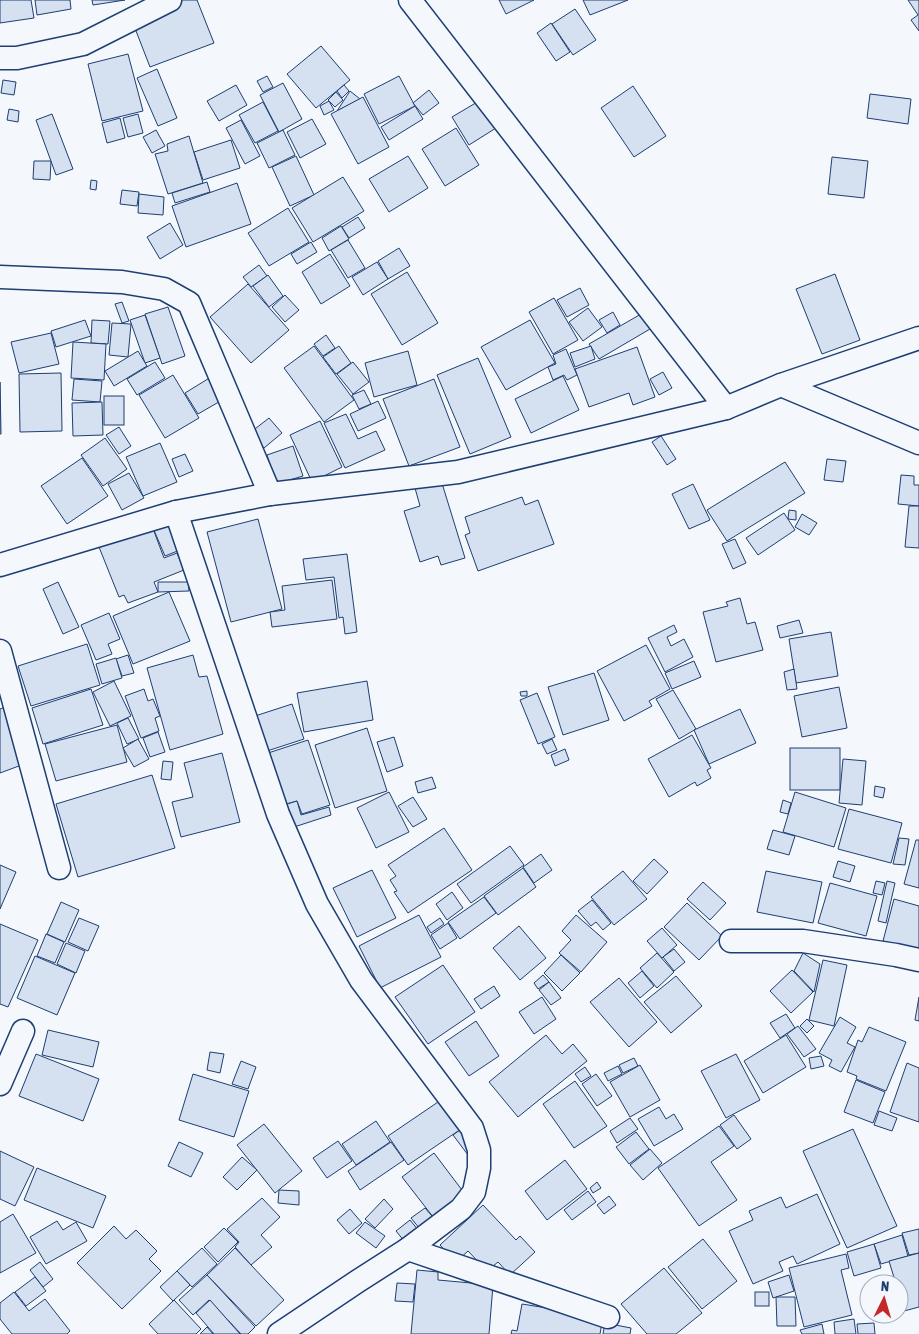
<svg xmlns="http://www.w3.org/2000/svg" width="919" height="1334" viewBox="0 0 919 1334" font-family="'Asap Condensed',sans-serif">
<style>
.building{fill:#d5e0f0;stroke:#1d3f73}
.lines{fill:none;stroke-linecap:round;stroke-linejoin:round}
.street-casing{stroke:#1d3f73;stroke-width:25}
.street{stroke:#f4f7fb;stroke-width:22}
</style>
<rect width="100%" height="100%" fill="#f4f7fb"/>
<g class="building">
<path d="M0,0H31L34,18L0,23Z"/>
<path d="M35,0H70L71,9L37,15Z"/>
<path d="M92,0H125L93,5Z"/>
<path d="M180,0H197L214,43L150,67L131,18Z"/>
<path d="M499,0H534L506,14Z"/>
<path d="M583,0H628L590,15Z"/>
<path d="M908,0H919V31L911,20L918,15Z"/>
<path d="M575,9L596,40L573,55L552,24Z"/>
<path d="M551,23L570,52L556,61L537,33Z"/>
<path d="M321,46L350,80L316,108L287,74Z"/>
<path d="M128,54L143,111L102,121L88,64Z"/>
<path d="M157,69L177,118L158,126L137,78Z"/>
<path d="M267,76L273,87L263,92L257,81Z"/>
<path d="M399,76L415,106L379,124L364,94Z"/>
<path d="M3,80L16,82L14,95L1,93Z"/>
<path d="M283,83L302,119L279,132L260,95Z"/>
<path d="M236,85L247,105L219,121L207,101Z"/>
<path d="M344,85L349,91L342,98L337,91Z"/>
<path d="M633,86L666,136L634,157L601,108Z"/>
<path d="M429,90L439,103L423,115L413,103Z"/>
<path d="M350,91L360,99L337,111Z"/>
<path d="M336,92L343,100L335,107L328,100Z"/>
<path d="M870,94L911,99L908,124L867,118Z"/>
<path d="M363,97L389,147L358,164L331,114Z"/>
<path d="M329,101L334,110L324,115L320,106Z"/>
<path d="M479,101L496,128L469,145L452,117Z"/>
<path d="M263,102L278,131L255,143L239,115Z"/>
<path d="M415,106L423,119L389,140L381,127Z"/>
<path d="M9,109L19,111L18,122L7,120Z"/>
<path d="M52,114L73,169L56,175L36,120Z"/>
<path d="M138,114L143,133L128,137L123,118Z"/>
<path d="M120,118L125,138L107,143L102,123Z"/>
<path d="M312,119L326,144L300,158L287,132Z"/>
<path d="M241,120L260,156L245,164L226,128Z"/>
<path d="M456,128L479,165L445,186L422,149Z"/>
<path d="M156,130L165,146L152,153L143,137Z"/>
<path d="M283,130L295,155L269,168L257,143Z"/>
<path d="M189,136L203,183L168,194L155,154L168,151L167,144Z"/>
<path d="M231,140L240,168L203,180L194,152Z"/>
<path d="M296,156L314,195L290,206L272,167Z"/>
<path d="M408,156L428,188L389,212L369,179Z"/>
<path d="M832,157L868,161L864,198L828,194Z"/>
<path d="M34,161H51L50,180L33,179Z"/>
<path d="M343,177L364,211L313,242L292,208Z"/>
<path d="M91,180L97,181L96,190L90,189Z"/>
<path d="M207,182L210,192L175,203L172,193Z"/>
<path d="M237,183L251,224L186,247L172,206Z"/>
<path d="M122,190L139,192L137,206L120,204Z"/>
<path d="M139,194L164,197L163,215L138,213Z"/>
<path d="M288,208L309,242L269,266L248,233Z"/>
<path d="M358,217L365,228L349,238L342,227Z"/>
<path d="M170,223L183,245L160,259L147,237Z"/>
<path d="M341,226L349,239L329,251L322,238Z"/>
<path d="M348,240L365,268L348,278L331,250Z"/>
<path d="M311,242L317,252L297,264L291,254Z"/>
<path d="M399,248L410,266L388,279L378,261Z"/>
<path d="M330,254L350,286L321,304L302,272Z"/>
<path d="M377,262L388,279L363,295L352,277Z"/>
<path d="M259,265L267,276L251,287L243,277Z"/>
<path d="M407,272L438,323L402,345L371,294Z"/>
<path d="M835,274L860,340L822,354L796,289Z"/>
<path d="M268,275L283,296L269,307L253,286Z"/>
<path d="M248,284L289,330L251,363L210,317Z"/>
<path d="M580,288L589,305L567,317L557,300Z"/>
<path d="M285,295L299,310L285,322L272,307Z"/>
<path d="M554,298L578,340L553,354L529,312Z"/>
<path d="M122,302L129,321L122,323L115,304Z"/>
<path d="M168,307L185,356L162,364L145,314Z"/>
<path d="M588,308L602,327L583,341L569,322Z"/>
<path d="M613,312L620,325L607,333L599,320Z"/>
<path d="M641,314L650,329L599,359L589,344Z"/>
<path d="M145,315L160,358L145,363L130,320Z"/>
<path d="M85,320L91,336L56,347L51,331Z"/>
<path d="M92,320L110,321L108,344L91,343Z"/>
<path d="M530,320L555,363L506,390L481,347Z"/>
<path d="M112,323L131,324L128,357L109,355Z"/>
<path d="M51,333L59,364L19,373L11,342Z"/>
<path d="M326,335L335,348L323,356L314,344Z"/>
<path d="M73,342L106,344L104,380L71,378Z"/>
<path d="M314,346L354,400L324,422L284,368Z"/>
<path d="M339,346L351,363L336,374L323,357Z"/>
<path d="M591,346L595,359L575,367L570,353Z"/>
<path d="M637,347L655,397L633,405L629,393L589,407L575,369Z"/>
<path d="M566,349L577,375L567,380L564,375L553,380L548,367L556,364L553,355Z"/>
<path d="M138,351L147,366L114,386L105,371Z"/>
<path d="M408,351L417,385L374,397L365,363Z"/>
<path d="M478,358L511,437L470,454L437,375Z"/>
<path d="M155,362L165,378L137,395L127,379Z"/>
<path d="M353,362L369,382L353,394L337,374Z"/>
<path d="M663,372L672,388L659,395L650,379Z"/>
<path d="M61,373L62,431L20,432L19,374Z"/>
<path d="M173,375L199,418L165,438L139,395Z"/>
<path d="M563,376L579,410L531,433L515,399Z"/>
<path d="M211,377L224,399L198,414L185,393Z"/>
<path d="M74,379L102,381L100,402L72,400Z"/>
<path d="M434,379L460,447L409,466L383,399Z"/>
<path d="M0,382L1,434H0Z"/>
<path d="M364,390L371,404L359,409L352,395Z"/>
<rect x="104" y="396" width="20" height="29"/>
<path d="M378,401L386,418L358,431L350,414Z"/>
<path d="M102,402L103,435L73,436L72,403Z"/>
<path d="M346,414L358,439L376,431L385,450L345,468L324,423Z"/>
<path d="M269,418L282,433L264,448L251,432Z"/>
<path d="M320,421L342,467L312,482L290,435Z"/>
<path d="M119,427L131,446L119,454L106,435Z"/>
<path d="M661,436L676,459L667,465L652,442Z"/>
<path d="M105,438L127,469L103,486L81,455Z"/>
<path d="M160,443L177,482L143,496L126,457Z"/>
<path d="M293,446L303,476L276,484L267,455Z"/>
<path d="M185,454L193,471L179,477L172,459Z"/>
<path d="M82,458L108,496L67,524L41,486Z"/>
<path d="M827,459L846,461L843,482L824,480Z"/>
<path d="M785,462L805,493L727,541L707,510Z"/>
<path d="M129,473L144,498L122,510L108,484Z"/>
<path d="M901,475L914,476V485H919V506L898,504Z"/>
<path d="M441,480L465,558L441,565L438,556L420,562L404,511L420,506L415,488Z"/>
<path d="M693,484L710,520L689,529L672,494Z"/>
<path d="M522,497L525,505L538,500L554,544L478,571L465,535L470,533L465,517Z"/>
<path d="M909,506H919V548L905,547Z"/>
<path d="M789,510L796,511V520L788,519Z"/>
<path d="M784,513L795,530L758,555L746,538Z"/>
<path d="M802,514L817,523L809,535L795,527Z"/>
<path d="M258,519L282,609L231,622L207,532Z"/>
<path d="M168,522L180,550L165,556L153,528Z"/>
<path d="M152,526L164,558L177,553L184,570L154,582L158,592L128,603L124,595L119,597L99,547Z"/>
<path d="M735,539L746,563L733,569L722,544Z"/>
<path d="M347,554L357,632L345,634L343,617L339,618L334,577L306,580L303,559Z"/>
<path d="M332,580L337,619L272,627L270,612L285,610L282,586Z"/>
<path d="M58,582L79,627L63,634L43,589Z"/>
<path d="M158,582H188L189,591L158,592Z"/>
<path d="M169,592L190,641L133,664L113,616Z"/>
<path d="M740,598L747,624L755,622L763,650L716,662L703,612L728,606L726,602Z"/>
<path d="M109,613L120,639L108,644L112,654L96,660L81,625Z"/>
<path d="M799,620L803,633L780,638L777,626Z"/>
<path d="M674,625L677,632L667,637L671,646L684,639L693,657L665,672L648,638Z"/>
<path d="M831,632L838,676L796,683L789,639Z"/>
<path d="M87,644L100,685L31,706L18,666Z"/>
<path d="M646,645L670,689L649,701L652,706L624,721L597,671Z"/>
<path d="M128,655L134,673L122,676L116,659Z"/>
<path d="M193,655L199,677L207,676L223,734L170,750L147,668Z"/>
<path d="M116,658L122,678L102,684L96,664Z"/>
<path d="M694,661L701,677L672,689L665,673Z"/>
<path d="M794,669L797,689L787,690L784,672Z"/>
<path d="M594,673L609,720L563,735L548,687Z"/>
<path d="M114,681L131,716L110,726L93,692Z"/>
<path d="M367,681L373,720L304,732L297,693Z"/>
<path d="M839,687L847,728L802,737L794,696Z"/>
<path d="M91,689L103,725L43,744L32,708Z"/>
<path d="M144,689L148,701L153,699L160,716L155,718L159,731L141,738L125,696Z"/>
<path d="M673,690L696,729L679,739L656,699Z"/>
<path d="M527,691V696H521L520,692Z"/>
<path d="M537,693L555,737L538,744L520,700Z"/>
<path d="M13,704L35,760L0,773V709Z"/>
<path d="M292,704L304,739L264,752L252,717Z"/>
<path d="M740,709L756,743L709,764L694,730Z"/>
<path d="M128,718L139,739L127,744L117,723Z"/>
<path d="M117,725L127,762L56,781L45,744Z"/>
<path d="M367,728L387,791L335,808L315,745Z"/>
<path d="M158,732L165,752L150,757L143,738Z"/>
<path d="M692,735L711,768L707,770L711,778L697,786L695,782L669,797L648,759Z"/>
<path d="M394,737L403,766L387,772L377,742Z"/>
<path d="M138,739L149,759L134,767L123,748Z"/>
<path d="M552,739L557,750L547,754L542,744Z"/>
<path d="M308,740L330,805L302,814L297,801L279,806L262,755Z"/>
<rect x="790" y="748" width="50" height="42"/>
<path d="M565,749L569,760L555,766L551,755Z"/>
<path d="M222,753L240,822L181,837L172,802L193,797L184,763Z"/>
<path d="M843,759L866,761L862,805L839,803Z"/>
<path d="M163,761L173,762L171,780L161,779Z"/>
<path d="M152,775L175,848L78,877L56,804Z"/>
<path d="M432,777L436,788L418,793L415,782Z"/>
<path d="M875,786L885,788L883,798L874,796Z"/>
<path d="M389,792L409,832L376,848L357,808Z"/>
<path d="M795,792L846,808L834,847L783,832Z"/>
<path d="M413,797L427,819L413,827L398,806Z"/>
<path d="M783,800L791,803L788,814L780,812Z"/>
<path d="M297,801L301,815L329,807L331,815L291,828L284,805Z"/>
<path d="M849,809L902,823L891,863L838,849Z"/>
<path d="M444,828L472,870L408,913L394,892L397,891L390,880L396,876L388,865Z"/>
<path d="M773,830L795,836L789,855L767,849Z"/>
<path d="M899,838L909,839L905,865L893,864Z"/>
<path d="M916,840H919V888L904,884Z"/>
<path d="M510,846L524,865L471,903L457,884Z"/>
<path d="M541,854L552,870L534,883L523,867Z"/>
<path d="M654,859L668,872L647,894L633,881Z"/>
<path d="M838,861L855,866L850,882L833,877Z"/>
<path d="M0,865L16,872L0,909Z"/>
<path d="M523,868L536,887L498,915L484,896Z"/>
<path d="M372,870L396,918L357,937L333,888Z"/>
<path d="M623,871L647,899L614,925L591,897Z"/>
<path d="M766,871L822,882L813,923L757,912Z"/>
<path d="M876,881L885,883L882,895L873,893Z"/>
<path d="M887,881L895,883L886,923L878,921Z"/>
<path d="M703,882L726,903L710,920L687,899Z"/>
<path d="M830,883L877,896L866,936L818,923Z"/>
<path d="M452,892L463,908L447,920L436,904Z"/>
<path d="M484,897L496,913L460,939L448,922Z"/>
<path d="M894,899L919,906V950L883,941Z"/>
<path d="M592,900L611,923L603,930L596,922L591,926L578,911Z"/>
<path d="M61,902L79,910L65,942L47,934Z"/>
<path d="M687,903L722,936L699,960L664,927Z"/>
<path d="M419,915L441,957L380,988L359,946Z"/>
<path d="M576,915L607,942L581,972L559,953L571,940L562,931Z"/>
<path d="M79,918L99,926L88,951L68,942Z"/>
<path d="M440,918L444,924L431,933L427,927Z"/>
<path d="M448,923L457,938L440,949L431,935Z"/>
<path d="M0,924L38,940L8,1007L0,1004Z"/>
<path d="M519,926L546,958L520,980L493,948Z"/>
<path d="M662,928L677,945L662,958L647,941Z"/>
<path d="M46,934L64,942L55,963L37,956Z"/>
<path d="M66,943L85,951L76,973L57,964Z"/>
<path d="M674,949L685,962L674,971L663,957Z"/>
<path d="M657,953L674,972L657,988L640,968Z"/>
<path d="M803,953L820,964L814,992L794,971Z"/>
<path d="M561,955L580,973L562,991L544,973Z"/>
<path d="M35,956L75,973L57,1015L17,998Z"/>
<path d="M823,960L847,965L834,1026L809,1020Z"/>
<path d="M443,965L475,1012L428,1044L395,997Z"/>
<path d="M792,970L813,992L791,1013L770,991Z"/>
<path d="M642,971L654,986L640,998L628,983Z"/>
<path d="M543,975L549,982L538,989L534,983Z"/>
<path d="M676,976L702,1006L671,1033L644,1002Z"/>
<path d="M619,978L657,1022L629,1047L590,1002Z"/>
<path d="M549,982L561,998L551,1005L539,990Z"/>
<path d="M494,986L500,996L481,1009L474,999Z"/>
<path d="M542,997L556,1019L534,1034L519,1012Z"/>
<path d="M919,997V1021L915,1020Z"/>
<path d="M786,1014L795,1028L780,1038L770,1023Z"/>
<path d="M840,1017L856,1027L847,1043L855,1047L841,1072L829,1066L832,1060L819,1053Z"/>
<path d="M807,1019L814,1026L807,1033L800,1026Z"/>
<path d="M476,1021L499,1056L469,1076L445,1042Z"/>
<path d="M798,1026L816,1049L804,1057L787,1034Z"/>
<path d="M869,1027L906,1042L886,1091L856,1079L857,1076L847,1072L858,1040L862,1042Z"/>
<path d="M48,1030L99,1042L93,1067L42,1055Z"/>
<path d="M546,1035L562,1054L573,1044L587,1061L518,1117L489,1082Z"/>
<path d="M786,1035L806,1067L763,1093L744,1061Z"/>
<path d="M210,1052L224,1054L220,1073L207,1070Z"/>
<path d="M36,1054L99,1079L83,1121L19,1096Z"/>
<path d="M736,1054L760,1100L726,1118L701,1071Z"/>
<path d="M821,1056L824,1066L811,1069L809,1058Z"/>
<path d="M634,1058L638,1066L623,1073L619,1065Z"/>
<path d="M241,1061L256,1067L248,1089L232,1084Z"/>
<path d="M907,1063L919,1068V1122L890,1112Z"/>
<path d="M640,1065L660,1100L630,1117L610,1082Z"/>
<path d="M618,1066L622,1074L608,1081L604,1073Z"/>
<path d="M585,1067L591,1076L581,1082L575,1074Z"/>
<path d="M193,1074L249,1091L234,1137L179,1120Z"/>
<path d="M596,1074L612,1096L597,1106L582,1084Z"/>
<path d="M856,1080L885,1092L873,1123L844,1112Z"/>
<path d="M575,1081L607,1126L574,1148L543,1104Z"/>
<path d="M441,1100L461,1129L408,1165L388,1136Z"/>
<path d="M659,1107L666,1119L674,1114L683,1129L654,1146L638,1119Z"/>
<path d="M879,1111L897,1118L892,1131L874,1125Z"/>
<path d="M734,1115L751,1139L737,1149L720,1125Z"/>
<path d="M630,1118L638,1129L617,1143L610,1131Z"/>
<path d="M376,1121L390,1142L356,1165L342,1144Z"/>
<path d="M471,1122L489,1145L471,1159L453,1135Z"/>
<path d="M264,1124L302,1171L275,1193L237,1145Z"/>
<path d="M719,1126L734,1146L711,1162L737,1200L699,1226L658,1168Z"/>
<path d="M853,1129L897,1226L847,1248L803,1151Z"/>
<path d="M636,1132L649,1149L629,1164L616,1147Z"/>
<path d="M338,1141L352,1161L327,1178L313,1158Z"/>
<path d="M179,1142L203,1153L191,1177L168,1166Z"/>
<path d="M391,1142L404,1160L360,1190L348,1171Z"/>
<path d="M650,1149L662,1163L643,1180L630,1165Z"/>
<path d="M0,1151L34,1167L15,1206L0,1199Z"/>
<path d="M434,1153L468,1198L437,1222L402,1177Z"/>
<path d="M242,1157L257,1170L237,1190L223,1177Z"/>
<path d="M565,1160L587,1189L547,1220L525,1191Z"/>
<path d="M37,1168L106,1196L93,1228L24,1200Z"/>
<path d="M597,1182L601,1188L593,1193L590,1188Z"/>
<path d="M279,1190L299,1191V1205L278,1203Z"/>
<path d="M588,1191L596,1202L572,1220L564,1210Z"/>
<path d="M817,1194L840,1244L797,1264L793,1256L779,1262L783,1271L753,1284L729,1231L753,1220L749,1211L781,1197L786,1208Z"/>
<path d="M609,1196L616,1205L604,1214L597,1205Z"/>
<path d="M262,1198L280,1217L261,1235L272,1247L251,1265L235,1247L239,1242L227,1229Z"/>
<path d="M384,1199L393,1209L375,1228L365,1219Z"/>
<path d="M483,1205L516,1240L520,1236L535,1252L510,1275L498,1262L487,1271L468,1251L456,1262L440,1245Z"/>
<path d="M425,1208L438,1223L424,1234L411,1218Z"/>
<path d="M350,1209L362,1223L349,1234L337,1220Z"/>
<path d="M13,1214L36,1253L0,1273V1222Z"/>
<path d="M410,1220L423,1236L409,1247L396,1231Z"/>
<path d="M57,1221L63,1230L76,1222L87,1241L46,1264L30,1237Z"/>
<path d="M365,1222L385,1236L376,1248L356,1233Z"/>
<path d="M114,1226L126,1239L136,1230L157,1251L149,1259L161,1271L122,1309L77,1263Z"/>
<path d="M224,1228L238,1242L218,1262L204,1247Z"/>
<path d="M919,1229V1253L909,1255L902,1233Z"/>
<path d="M902,1235L908,1256L881,1264L874,1244Z"/>
<path d="M703,1239L737,1281L702,1309L668,1267Z"/>
<path d="M874,1244L881,1268L854,1276L847,1252Z"/>
<path d="M202,1248L217,1264L192,1287L177,1271Z"/>
<path d="M235,1248L284,1300L256,1326L207,1275Z"/>
<path d="M919,1253V1307L904,1311L899,1295V1284H896L889,1261Z"/>
<path d="M846,1254L849,1268L841,1270L852,1315L804,1327L789,1268Z"/>
<path d="M40,1262L53,1279L43,1287L30,1270Z"/>
<path d="M664,1268L702,1313L676,1334H647L621,1304Z"/>
<path d="M417,1270L438,1272V1280L493,1285L489,1334H411Z"/>
<path d="M177,1271L190,1285L173,1301L160,1287Z"/>
<path d="M207,1275L255,1327L248,1334H241L209,1300L193,1315L179,1300Z"/>
<path d="M789,1275L794,1291L773,1298L768,1282Z"/>
<path d="M35,1277L46,1291L26,1306L15,1292Z"/>
<path d="M397,1283L415,1284L413,1302L395,1301Z"/>
<path d="M14,1292L29,1311L45,1299L70,1331L67,1334H12L0,1319V1303Z"/>
<rect x="755" y="1292" width="14" height="14"/>
<path d="M776,1297H795L796,1326H777Z"/>
<path d="M174,1300L201,1329L196,1334H158L149,1324Z"/>
<path d="M210,1300L240,1334H214L196,1313Z"/>
<path d="M522,1304L603,1317L600,1334H511L512,1330L517,1331Z"/>
<path d="M854,1319L856,1334H835L834,1322Z"/>
<path d="M605,1323L631,1328L630,1334H603Z"/>
<path d="M874,1323L875,1334H858L857,1324Z"/>
<path d="M822,1324L824,1334H802L800,1330Z"/>
<path d="M207,1327L213,1334H200Z"/>
</g>
<g class="lines">
<g class="street-casing">
<g id="street">
<path d="M410,0L726,408"/>
<path d="M0,58H17L83,44L170,0"/>
<path d="M0,277L122,282L164,289L189,303L270,494"/>
<path d="M781,385L919,443"/>
<path d="M176,512L270,494L458,472L726,408L781,385L919,338"/>
<path d="M0,565L176,512L278,814L317,904L361,980L472,1128L479,1150V1168L474,1192L461,1209L408,1249L358,1281L279,1334"/>
<path d="M0,651L59,868"/>
<path d="M731,941H803L896,955L919,960"/>
<path d="M0,1084L23,1031"/>
<path d="M408,1249L608,1317"/>
</g>
</g>
<use href="#street" class="street"/>
</g>
<g transform="translate(884 1299) rotate(5)"><circle r="24" fill="#f4f7fb" stroke="#9eadc5"/>
<path d="M0-4L9 19L0 12L-9 19Z" fill="#c62828"/>
<text y="-8" font-size="14" font-weight="bold" text-anchor="middle" fill="#1d3f73">N</text>
</g>
</svg>
